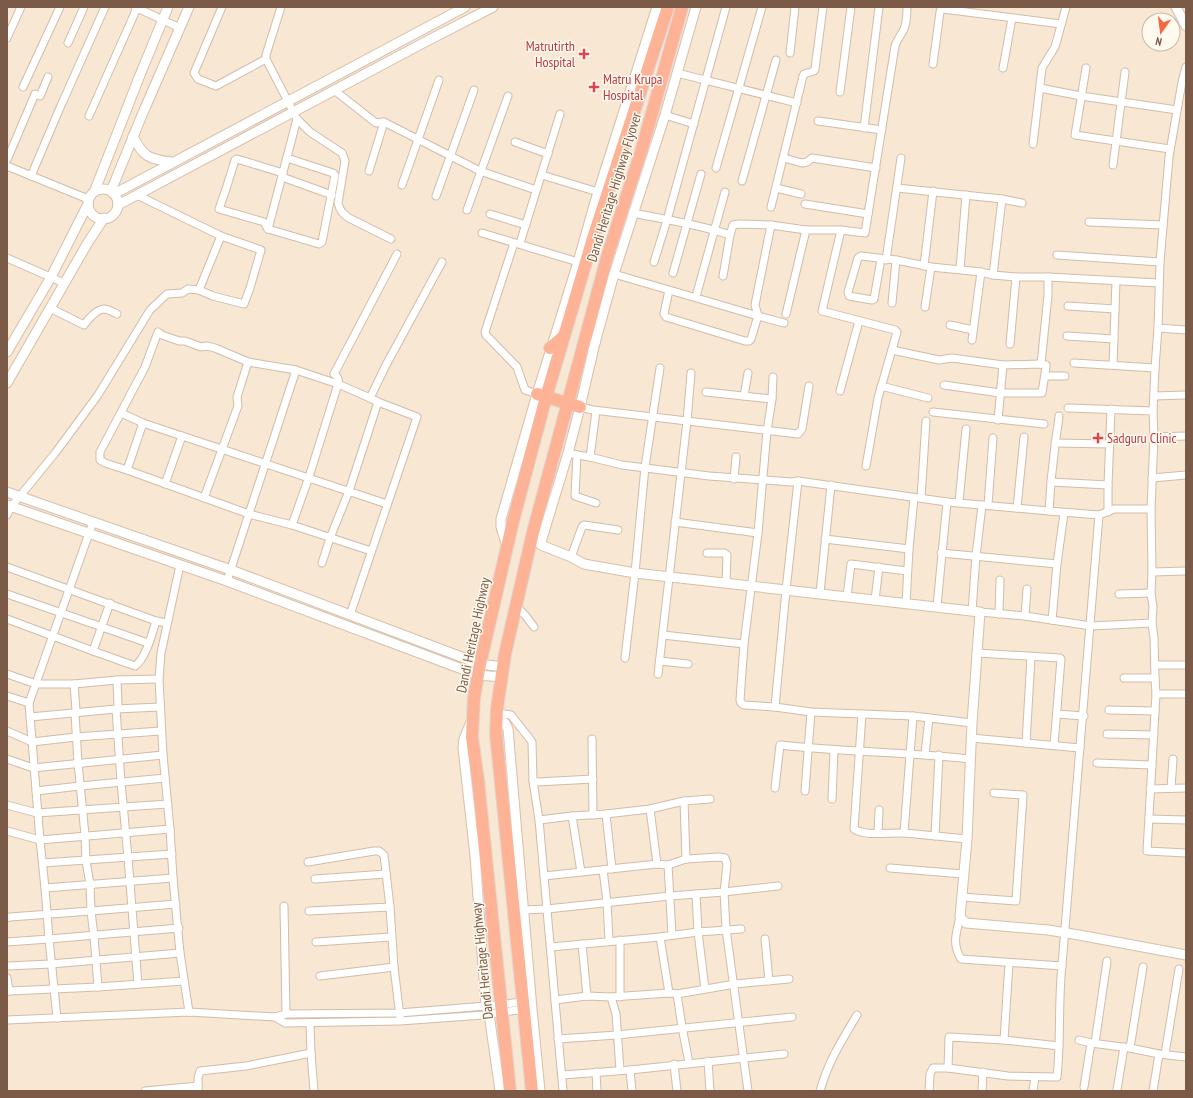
<svg xmlns="http://www.w3.org/2000/svg" width="1193" height="1098" viewBox="0 0 1193 1098" font-family="'PT Sans Narrow',sans-serif">
<style>
.residential{fill:#f7e7d3;fill-rule:evenodd}
.lines{fill:none;stroke-linecap:round;stroke-linejoin:round}
.street-casing{stroke:#d2bca9;stroke-width:9}
.secondary-casing{stroke:#d8bfa9;stroke-width:11}
.highway-casing{stroke:#dfd7d3;stroke-width:14}
.street{stroke:#fff;stroke-width:7}
.secondary{stroke:#fff;stroke-width:9}
.highway{stroke:#ffb396;stroke-width:12}
.health-dot{fill:#e0444e;stroke:#fff9ee;stroke-width:1.5}
.labels{text-anchor:middle;stroke-width:3;stroke-linejoin:round;paint-order:stroke}
.health-label{font-size:14px;fill:#be3a42;stroke:#fff9ee;text-anchor:start}
.street-label{font-size:14px;fill:#7b5a47;stroke:#fff9ee}
</style>
<rect width="100%" height="100%" fill="#fff5e5"/>
<path class="residential" d="M7,7H1186V1091H7ZM1149,20H1173V44H1149Z"/>
<g class="lines">
<g class="street-casing">
<g id="street">
<path d="M135,7L180,28"/>
<path d="M222,7L194,73L198,79L216,86L266,59"/>
<path d="M281,7L266,55V59L297,119L310,132L342,153L345,161L338,203C340,211 343,214 349,218L391,239"/>
<path d="M7,38L21,7"/>
<path d="M68,43L84,7"/>
<path d="M790,53L795,7"/>
<path d="M933,64L940,12L941,9H943L1061,24"/>
<path d="M1186,67L1182,82L1169,157L1160,262L1158,328L1155,368L1153,411L1154,437L1151,509L1152,572L1151,593L1153,607L1152,623L1154,638L1155,678L1156,694L1147,851L1186,853"/>
<path d="M1003,68L1012,18"/>
<path d="M1086,68L1075,135L1170,149"/>
<path d="M677,73L797,103"/>
<path d="M23,87L60,7"/>
<path d="M1040,88L1081,96L1177,110"/>
<path d="M334,90L376,123L384,122L480,171L536,190"/>
<path d="M840,92L851,7"/>
<path d="M63,101L105,7"/>
<path d="M665,115L694,124"/>
<path d="M89,116L137,8"/>
<path d="M818,121L882,130"/>
<path d="M864,128L879,7"/>
<path d="M515,142L548,154"/>
<path d="M1033,144L1042,68L1055,47L1066,7"/>
<path d="M784,158L802,163L807,162L812,158L876,168"/>
<path d="M7,160L35,94L40,96L48,77"/>
<path d="M1113,165L1125,72"/>
<path d="M7,166L88,199"/>
<path d="M716,168L762,7"/>
<path d="M369,171L384,122"/>
<path d="M283,173L237,159L235,160L226,189L219,209L264,222L268,229L319,244L322,242L335,175L333,173L287,158"/>
<path d="M542,175L598,192"/>
<path d="M31,176L62,103"/>
<path d="M282,177L332,195"/>
<path d="M742,181L776,60"/>
<path d="M402,185L439,80"/>
<path d="M776,188L801,194"/>
<path d="M897,188L1002,199L1022,203"/>
<path d="M436,196L474,90"/>
<path d="M805,204L868,214"/>
<path d="M771,207L803,76L804,74L814,71L815,69L823,7"/>
<path d="M467,210L508,96"/>
<path d="M633,213C666,220 698,224 730,235L733,225L739,224L771,225L806,230H841L865,233L895,46C897,40 901,35 904,29C907,22 907,14 907,7"/>
<path d="M490,214L526,225"/>
<path d="M1089,222L1163,225"/>
<path d="M268,229L297,119"/>
<path d="M841,230L822,311L895,330L897,332L878,398L866,466"/>
<path d="M482,233L578,262"/>
<path d="M521,240L560,114"/>
<path d="M514,243L485,332L486,335L517,367L525,390L537,394"/>
<path d="M1057,255L1160,262"/>
<path d="M7,258L64,283"/>
<path d="M881,259L874,299L872,300L849,296L848,292L858,258L861,256L896,260L931,267L981,272L993,275L1016,277H1048L1159,283"/>
<path d="M886,260L901,158"/>
<path d="M654,262L667,220L726,7"/>
<path d="M924,266L933,191"/>
<path d="M960,269L966,195"/>
<path d="M673,273L701,174"/>
<path d="M614,274L669,290L664,314L666,317L745,341H749L751,339L758,316L755,305L771,225"/>
<path d="M993,275L1002,199"/>
<path d="M723,276L730,235"/>
<path d="M199,290L221,236"/>
<path d="M669,290L758,316L784,323"/>
<path d="M697,293L725,192"/>
<path d="M892,303L896,260"/>
<path d="M1068,306L1115,309"/>
<path d="M925,307L931,267"/>
<path d="M50,308L84,325C88,319 96,310 104,309C108,309 113,312 117,314"/>
<path d="M786,314L806,230"/>
<path d="M950,325L973,330"/>
<path d="M1158,328L1186,330"/>
<path d="M1067,336L1114,339"/>
<path d="M972,340L981,272"/>
<path d="M1010,344L1016,277"/>
<path d="M892,350L939,360L952,358L1003,365L1041,364L1046,365V367L1042,393H1000L944,385"/>
<path d="M1074,363L1155,368"/>
<path d="M1041,364L1048,295V277"/>
<path d="M1113,365L1116,281"/>
<path d="M1045,376H1065"/>
<path d="M773,377L772,399L767,431L758,533L744,644L740,700L741,703L744,705L775,707"/>
<path d="M881,386L928,398"/>
<path d="M840,391L859,321"/>
<path d="M706,392L772,399"/>
<path d="M744,396L748,373"/>
<path d="M1154,396L1186,395"/>
<path d="M370,398L386,365L442,262"/>
<path d="M580,407L593,410L798,434L802,429L809,386"/>
<path d="M1068,408L1153,411"/>
<path d="M933,412L1044,424"/>
<path d="M121,413L143,423L182,436L387,504"/>
<path d="M998,420L1003,365"/>
<path d="M1154,437L1186,436"/>
<path d="M1055,443L1110,444"/>
<path d="M568,453L577,455L575,496L596,503"/>
<path d="M577,455L590,457L596,411"/>
<path d="M590,457L622,465L709,476L792,482L798,481L947,502L1049,511L1099,515L1114,509H1151"/>
<path d="M127,470L143,423"/>
<path d="M1152,478L1186,475"/>
<path d="M734,479L736,457"/>
<path d="M798,481L786,590L775,707L811,712L913,716L972,723"/>
<path d="M1051,482L1108,485"/>
<path d="M165,484L182,436"/>
<path d="M204,498L238,406L237,397L248,362"/>
<path d="M921,498L926,421"/>
<path d="M959,502L966,429"/>
<path d="M988,505L993,438"/>
<path d="M1017,508L1024,437"/>
<path d="M1049,511C1050,490 1052,468 1055,446C1056,436 1058,426 1059,416"/>
<path d="M1108,512V485L1111,409"/>
<path d="M7,515L11,507L56,452L98,395L150,310L167,294L182,293L188,289L199,290L213,296L244,304L250,288L261,250L221,236L137,195"/>
<path d="M675,522L758,533"/>
<path d="M292,525L309,477L338,384C339,379 338,377 334,374L397,254"/>
<path d="M825,539L909,549"/>
<path d="M707,553H724L727,555L726,583"/>
<path d="M941,553L1057,564"/>
<path d="M571,557L582,527L584,525L618,530"/>
<path d="M322,563L330,538L349,491L378,402"/>
<path d="M180,565L161,653L159,679L163,755L170,829L173,878L180,953L189,1012"/>
<path d="M7,567L156,621L167,623"/>
<path d="M1152,572L1186,571"/>
<path d="M227,581L296,370"/>
<path d="M820,593L831,485"/>
<path d="M7,594L148,643"/>
<path d="M1119,594L1151,593"/>
<path d="M847,596L851,564L907,571"/>
<path d="M875,600L879,567"/>
<path d="M906,603L909,549L914,498"/>
<path d="M516,606L525,615L534,627"/>
<path d="M937,606L947,502"/>
<path d="M972,611L976,556L982,505"/>
<path d="M980,612L1025,616L1091,626L1152,623"/>
<path d="M999,614L1000,580"/>
<path d="M350,615L417,417L378,402L370,398L338,384L296,370L248,362L215,348L207,346L201,347L185,341H179L162,335L158,332L145,367L100,452V460L105,463L127,470L249,514L292,525L371,551"/>
<path d="M1025,616L1027,589"/>
<path d="M7,619L93,651L135,666C146,658 152,634 156,621"/>
<path d="M1052,620L1057,564L1064,513"/>
<path d="M663,635L744,644"/>
<path d="M93,651L110,603"/>
<path d="M977,653L1060,658L1061,659L1054,745"/>
<path d="M625,658L635,573L645,467L660,368"/>
<path d="M660,661L688,664"/>
<path d="M1155,665H1186"/>
<path d="M7,674L36,684H74L117,680L159,679"/>
<path d="M658,674L687,421L691,373"/>
<path d="M1124,678H1155"/>
<path d="M117,680L118,706L116,709L121,782L128,858L138,984"/>
<path d="M74,684L76,710L75,713L78,763L85,835L86,861L90,884L91,911L94,936L98,987"/>
<path d="M1156,694H1186"/>
<path d="M7,696L29,703"/>
<path d="M1109,710L1155,711"/>
<path d="M497,713L511,715L529,738L532,742L533,781L537,782L593,779"/>
<path d="M862,714L854,829C866,837 891,832 905,833C926,835 946,837 967,839"/>
<path d="M1057,714L1084,716"/>
<path d="M30,717L116,709L160,707"/>
<path d="M7,731L32,742L76,737L161,731"/>
<path d="M1107,734L1154,735"/>
<path d="M971,738L1080,748"/>
<path d="M592,739L593,815"/>
<path d="M1026,743L1031,657"/>
<path d="M925,754L929,718"/>
<path d="M7,759L33,768L163,755"/>
<path d="M1097,763L1152,765"/>
<path d="M533,781L539,820L544,876L563,1091"/>
<path d="M775,788L780,745C843,752 907,752 970,759"/>
<path d="M1171,788L1173,759"/>
<path d="M1150,789L1186,788"/>
<path d="M36,791L80,786L165,778"/>
<path d="M805,791L811,712"/>
<path d="M832,799L834,750"/>
<path d="M684,801L686,859"/>
<path d="M7,805L37,813L168,804"/>
<path d="M650,809L657,864"/>
<path d="M606,814L612,869"/>
<path d="M572,816L581,872"/>
<path d="M1149,819L1186,820"/>
<path d="M539,820L572,816L606,814L650,809L684,801L710,799"/>
<path d="M7,831L40,840L170,829"/>
<path d="M878,833L879,810"/>
<path d="M904,833L913,716"/>
<path d="M935,836L939,755"/>
<path d="M308,862L374,851H379L384,855L390,907L394,967L400,1017"/>
<path d="M43,863L172,854"/>
<path d="M668,865L672,935"/>
<path d="M890,868L963,874"/>
<path d="M603,870L607,902L609,941"/>
<path d="M544,876L657,864L668,865L686,859L719,857L725,858L727,864L724,892L726,929L748,1091"/>
<path d="M315,879L386,874"/>
<path d="M45,888L173,878"/>
<path d="M696,894L698,932L705,989"/>
<path d="M962,897L1016,901L1023,795L994,793"/>
<path d="M284,906L286,1014"/>
<path d="M524,910L547,909L670,896L724,892L778,886"/>
<path d="M309,911L390,907"/>
<path d="M960,917C956,934 952,944 961,959L1062,966"/>
<path d="M7,918L10,917L91,911L176,904"/>
<path d="M660,937L669,993"/>
<path d="M765,939L769,981"/>
<path d="M620,940V997"/>
<path d="M7,942L49,939L179,928"/>
<path d="M316,942L391,937"/>
<path d="M582,944L587,996"/>
<path d="M551,947L660,937L698,932L741,929"/>
<path d="M7,966L51,964L180,953"/>
<path d="M320,976L394,967"/>
<path d="M7,978L9,991H7"/>
<path d="M9,991L98,987L184,981"/>
<path d="M677,994L682,1027L689,1063"/>
<path d="M611,997L616,1014L620,1070"/>
<path d="M555,1000L587,996L611,997L669,993L677,994L735,984L789,979"/>
<path d="M275,1017L285,1023L400,1021L483,1015L524,1009"/>
<path d="M57,1018L49,939L45,888L40,840L29,703L93,522"/>
<path d="M7,1020L189,1012L275,1017L286,1014L399,1013L486,1006L523,1002"/>
<path d="M310,1023L311,1053L314,1091"/>
<path d="M558,1039L617,1035L792,1017"/>
<path d="M1004,1040L1009,963"/>
<path d="M1079,1040L1091,1043L1130,1048L1159,1054L1186,1057"/>
<path d="M1095,1043L1107,961"/>
<path d="M1130,1048L1143,967"/>
<path d="M1165,1054L1179,969"/>
<path d="M708,1061L710,1091"/>
<path d="M674,1064L677,1091"/>
<path d="M948,1068L949,1037L1004,1040L1059,1046"/>
<path d="M630,1070L632,1091"/>
<path d="M596,1072L597,1091"/>
<path d="M562,1075L630,1070L784,1054"/>
<path d="M1084,1087L1091,1043"/>
<path d="M1117,1090L1124,1047"/>
<path d="M145,1091L198,1086"/>
<path d="M198,1091V1078L200,1071L246,1066L311,1053"/>
<path d="M820,1091C828,1062 842,1040 857,1015"/>
<path d="M929,1091L930,1074L933,1068H948L1008,1076L1057,1077C1061,1040 1058,1002 1062,965C1075,815 1088,665 1099,515"/>
<path d="M982,1091L983,1072"/>
<path d="M1033,1091L1035,1077"/>
<path d="M1153,1091L1159,1054"/>
</g>
</g>
<g class="secondary-casing">
<g id="secondary">
<path d="M1176,7L1186,26"/>
<path d="M133,136C143,157 149,159 171,162"/>
<circle cx="103" cy="204" r="15"/>
<path d="M95,190L140,75L168,7"/>
<path d="M111,191L142,115L189,7"/>
<path d="M114,194L465,7"/>
<path d="M118,205L427,41L493,7"/>
<path d="M595,343L580,407L568,453L541,542V545L571,557L584,564L635,573L980,612L972,723L967,839L960,917L966,923L1048,930L1079,935L1186,955"/>
<path d="M590,347L595,343L614,274L665,115L696,7"/>
<path d="M7,352L51,277L88,204"/>
<path d="M7,383L87,244L104,218"/>
<path d="M7,492L231,570L480,664L503,667"/>
<path d="M7,505L227,581L478,675L502,677"/>
<path d="M507,546L501,527V519L537,394L578,262L595,202L657,7"/>
<path d="M497,717L505,723L508,729L532,1009L540,1091"/>
<path d="M471,722L464,739L463,748L475,856L486,1006L489,1014L500,1091"/>
</g>
</g>
<g class="highway-casing">
<g id="highway">
<path d="M550,348L564,336"/>
<path d="M537,394L580,407"/>
<path d="M510,1091L478,780L472,737L474,698L480,664L513,521L546,397L594,235L668,7"/>
<path d="M532,1091L496,734L497,708L505,654L533,532L608,254L641,152L682,7"/>
</g>
</g>
<use href="#street" class="street"/>
<use href="#secondary" class="secondary"/>
<use href="#highway" class="highway"/>
</g>
<g class="health-dot">
<path d="M582 48h4v4h4v4h-4v4h-4v-4h-4v-4h4z"/>
<path d="M592 81h4v4h4v4h-4v4h-4v-4h-4v-4h4z"/>
<path d="M1096 432h4v4h4v4h-4v4h-4v-4h-4v-4h4z"/>
</g>
<g class="labels">
<g class="health-label">
<text x="575" y="51" text-anchor="end">Matrutirth<tspan x="575" dy="16">Hospital</tspan></text>
<text x="603" y="84">Matru Krupa<tspan x="603" dy="16">Hospital</tspan></text>
<text x="1107" y="443">Sadguru Clinic</text>
</g>
<g class="street-label">
<text transform="translate(614 187) rotate(-73)" y="5">Dandi Heritage Highway Flyover</text>
<text transform="translate(473 635) rotate(-78)" y="5">Dandi Heritage Highway</text>
<text transform="translate(482 961) rotate(-96)" y="5">Dandi Heritage Highway</text>
</g>
</g>
<rect width="1193" height="1098" fill="none" stroke="#7b5a47" stroke-width="16"/>
<g transform="translate(1161 32) rotate(194)"><circle r="19" fill="#fff9ee" stroke="#cab9ab"/>
<path d="M0-3L7 15L0 10L-7 15Z" fill="#f6693d"/>
<text y="-6" font-size="11" font-weight="bold" text-anchor="middle" fill="#7b5a47">N</text>
</g>
</svg>
